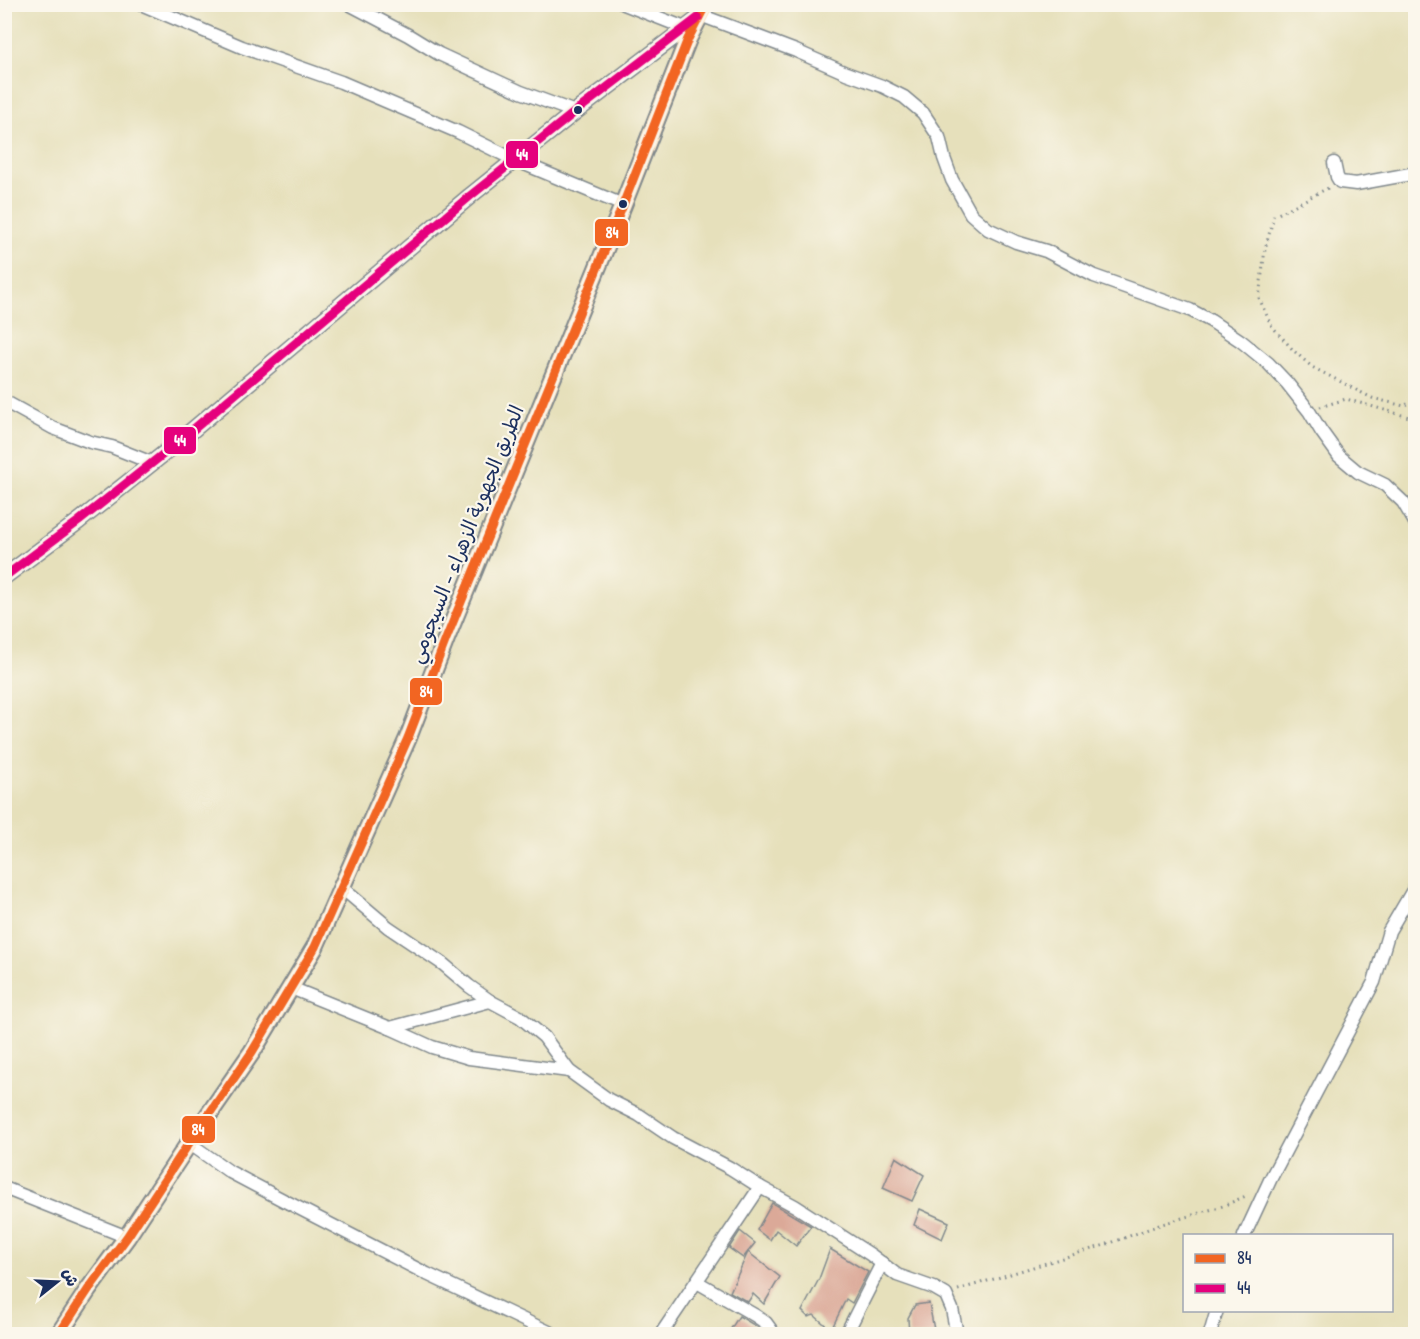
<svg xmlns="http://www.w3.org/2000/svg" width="1420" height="1339" viewBox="0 0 1420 1339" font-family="'Patrick Hand','Playpen Sans Arabic',sans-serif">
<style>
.building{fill:#dba998}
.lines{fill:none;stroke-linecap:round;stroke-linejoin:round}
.minor-casing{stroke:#80888c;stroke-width:15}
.tertiary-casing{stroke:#80888c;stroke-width:18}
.secondary-casing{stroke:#80888c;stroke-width:20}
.path{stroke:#80888c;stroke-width:3;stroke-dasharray:1.5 4.5;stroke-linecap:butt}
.minor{stroke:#fff;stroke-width:12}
.tertiary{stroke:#fff;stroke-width:15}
.secondary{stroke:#fce5c4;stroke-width:16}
.bus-1-casing{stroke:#fbf7ec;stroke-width:14}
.bus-2-casing{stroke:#fbf7ec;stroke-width:14}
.bus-1{stroke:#f26522;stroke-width:9}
.bus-2{stroke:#e5007d;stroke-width:9}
.bus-dot{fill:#1b2f5e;stroke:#fbf7ec;stroke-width:2}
.labels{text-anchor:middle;stroke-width:4.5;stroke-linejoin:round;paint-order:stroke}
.street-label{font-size:20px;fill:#1b2f5e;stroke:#fbf7ec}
.line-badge{stroke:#fbf7ec;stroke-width:2}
.badge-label{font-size:16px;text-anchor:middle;font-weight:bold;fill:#fff}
</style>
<rect width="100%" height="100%" fill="#fbf7ec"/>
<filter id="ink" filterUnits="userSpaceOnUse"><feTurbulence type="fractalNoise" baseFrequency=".0167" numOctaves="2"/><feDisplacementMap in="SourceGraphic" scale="12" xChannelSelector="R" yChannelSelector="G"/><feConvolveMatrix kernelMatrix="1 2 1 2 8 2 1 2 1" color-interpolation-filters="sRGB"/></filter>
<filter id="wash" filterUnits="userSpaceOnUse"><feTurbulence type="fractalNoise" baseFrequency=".008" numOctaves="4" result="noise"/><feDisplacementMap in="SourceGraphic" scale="24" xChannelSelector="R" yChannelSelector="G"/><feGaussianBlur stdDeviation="1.35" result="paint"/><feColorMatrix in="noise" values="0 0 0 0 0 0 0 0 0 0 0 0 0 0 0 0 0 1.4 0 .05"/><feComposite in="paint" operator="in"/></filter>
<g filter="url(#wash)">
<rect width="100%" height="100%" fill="#e6e0bb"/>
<g id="blocks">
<g class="building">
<path d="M896,1157L924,1175L912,1201L883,1188Z"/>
<path d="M772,1203L811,1226L796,1246L776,1230L770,1240L757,1230Z"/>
<path d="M920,1209L949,1222L942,1239L914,1225Z"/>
<path d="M740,1231L755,1243L743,1258L729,1248Z"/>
<path d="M830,1249L868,1272L852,1303L846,1299L831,1330L814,1315L808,1317L802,1311L819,1279Z"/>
<path d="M748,1252L780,1277L764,1304L753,1294L748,1302L730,1292Z"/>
<path d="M929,1303L935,1335H909L908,1318L915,1305Z"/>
<path d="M739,1316L759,1328L764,1335H727Z"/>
</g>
</g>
</g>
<g filter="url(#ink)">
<use href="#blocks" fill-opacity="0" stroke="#80888c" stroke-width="1.5"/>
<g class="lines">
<g class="minor-casing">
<g id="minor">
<path d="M141,4L242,47L341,82L458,132L515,160L623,205"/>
<path d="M349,4L408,35L439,54L521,92L575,112"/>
<path d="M624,4L685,28"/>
<path d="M700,15L796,51L846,73L882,86L904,97L923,113L939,137L944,158L952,180L971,214L988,229L1016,242L1046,251L1094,276L1190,310L1211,321L1241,341L1268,363L1287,383L1309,411L1321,431L1339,456L1358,472L1385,485L1403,502L1416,524"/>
<path d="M1334,163L1337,177L1340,182L1356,184L1416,173"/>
<path d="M4,401L53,428L90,442L112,447L152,463"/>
<path d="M342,888L388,927L443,964L469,986L490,1001L520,1017L544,1037L569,1071L609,1100L639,1115L673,1138L730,1168L760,1187L795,1206L871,1255L897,1275L934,1288L946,1295L952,1309L957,1334"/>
<path d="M291,988L390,1028L432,1047L469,1058L569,1071"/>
<path d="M390,1028L490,1001"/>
<path d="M189,1143L230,1172L283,1200L427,1274L553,1334"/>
<path d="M4,1188L127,1237"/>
<path d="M1244,1236L1271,1178L1374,982L1389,931L1416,885"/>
<path d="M697,1282L756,1316L766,1323L774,1334"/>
<path d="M661,1334L760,1187"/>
<path d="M846,1334L882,1263"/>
<path d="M1210,1334L1217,1310"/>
</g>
</g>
<g class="tertiary-casing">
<path id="tertiary" d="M4,577L79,521L176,444L470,196L575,112L699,18"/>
</g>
<g class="secondary-casing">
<path id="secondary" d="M59,1334L88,1290L127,1237L189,1143L252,1052L315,947L408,738L446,639L623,205L688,39L706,4"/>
</g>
<g class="path">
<path d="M1328,188L1274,216L1265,249L1259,298L1271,325L1294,351L1312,367L1372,398L1404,406L1416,399"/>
<path d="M1320,407L1346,399L1416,419"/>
<path d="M958,1290L1105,1245L1162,1224L1223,1206L1248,1195"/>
</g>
<use href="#minor" class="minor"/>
<use href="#tertiary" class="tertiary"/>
<use href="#secondary" class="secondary"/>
<g class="bus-1-casing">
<path id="bus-1" d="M59,1334L88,1290L127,1237L189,1143L252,1052L315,947L408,738L446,639L623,205L688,39L706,4"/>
</g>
<g class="bus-2-casing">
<path id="bus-2" d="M4,577L79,521L176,444L470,196L575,112L698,18"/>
</g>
<use href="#bus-1" class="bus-1"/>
<use href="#bus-2" class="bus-2"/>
</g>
</g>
<g class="bus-dot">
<circle cx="578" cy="110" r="5"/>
<circle cx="623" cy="204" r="5"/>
</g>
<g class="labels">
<g class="street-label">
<text transform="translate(466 534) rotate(-68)" y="7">الطريق الجهوية الزهراء - السيجومي</text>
</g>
</g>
<g class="line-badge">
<rect x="505" y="140" width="34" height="29" rx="6" fill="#e5007d"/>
<rect x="594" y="218" width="35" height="29" rx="6" fill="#f26522"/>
<rect x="163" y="426" width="34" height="29" rx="6" fill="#e5007d"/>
<rect x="409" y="677" width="34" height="29" rx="6" fill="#f26522"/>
<rect x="181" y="1115" width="35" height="29" rx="6" fill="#f26522"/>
</g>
<g class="badge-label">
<text x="522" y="160">44</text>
<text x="612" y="238">84</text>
<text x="180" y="446">44</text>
<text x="426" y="697">84</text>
<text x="198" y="1135">84</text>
</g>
<rect width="1420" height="1339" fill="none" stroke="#fbf7ec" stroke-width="24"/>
<rect x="1183" y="1234" width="210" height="78" fill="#fbf7ec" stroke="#a1a7b3" stroke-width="1.5"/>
<rect x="1195" y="1254" width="30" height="9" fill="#f26522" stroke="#a1a7b3" stroke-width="1.5"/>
<text x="1237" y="1264" font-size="18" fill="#1b2f5e">84</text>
<rect x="1195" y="1284" width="30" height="9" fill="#e5007d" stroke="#a1a7b3" stroke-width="1.5"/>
<text x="1237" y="1294" font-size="18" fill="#1b2f5e">44</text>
<g transform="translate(57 1282) rotate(72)" stroke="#fbf7ec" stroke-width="4.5" paint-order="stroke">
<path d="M0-4.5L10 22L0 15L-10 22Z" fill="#1b2f5e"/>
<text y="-9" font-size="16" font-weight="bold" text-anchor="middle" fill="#1b2f5e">ش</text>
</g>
</svg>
